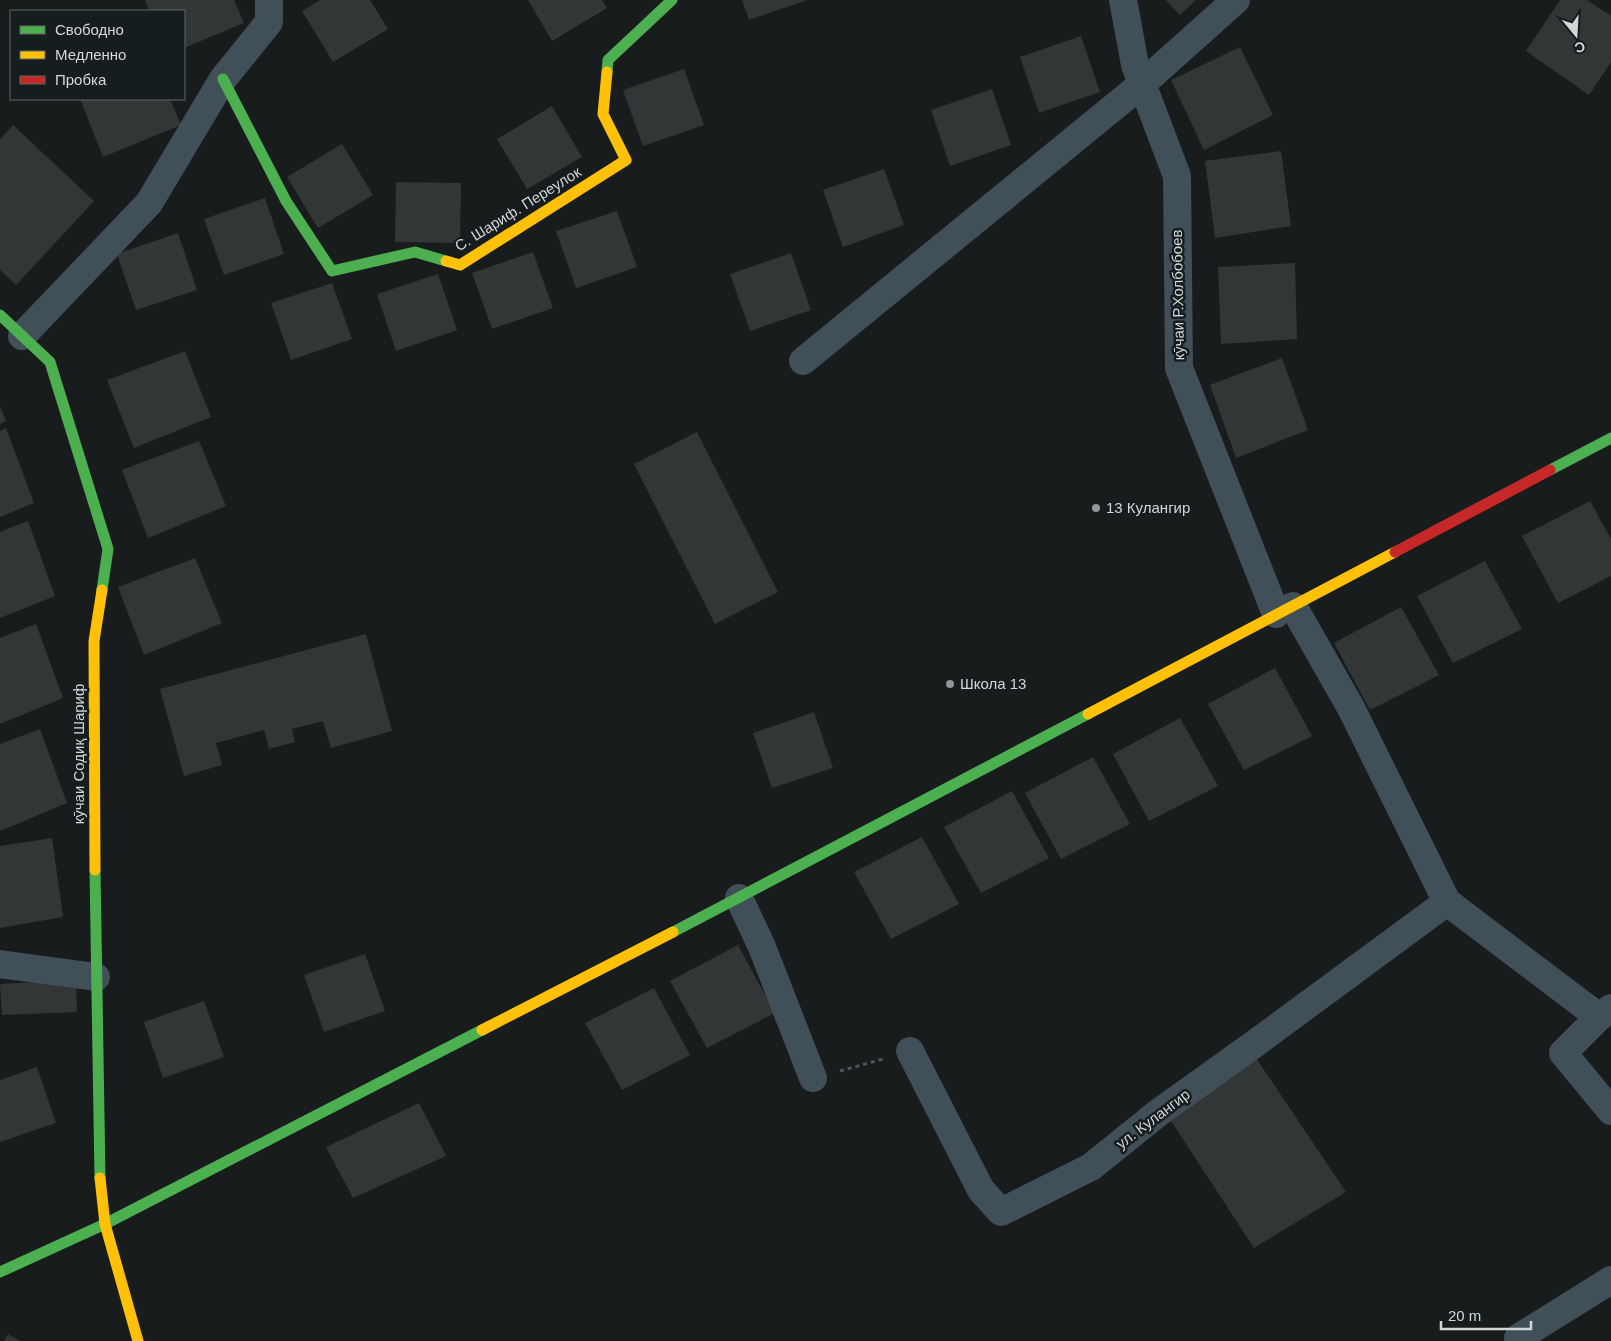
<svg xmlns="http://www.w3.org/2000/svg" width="1611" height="1341" viewBox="0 0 1611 1341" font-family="Arial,sans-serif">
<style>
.building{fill:#323636}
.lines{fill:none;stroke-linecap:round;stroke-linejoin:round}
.path{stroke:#4d575d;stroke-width:3;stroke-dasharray:4 4;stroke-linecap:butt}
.street{stroke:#404f58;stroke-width:28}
.fast{stroke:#4caf50;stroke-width:11}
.slow{stroke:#ffc107;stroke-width:11}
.jam{stroke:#c62828;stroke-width:11}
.poi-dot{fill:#919697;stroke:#161d1f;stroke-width:2}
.labels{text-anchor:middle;stroke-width:5;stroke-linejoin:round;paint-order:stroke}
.street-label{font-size:15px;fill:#d2d7d8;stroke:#161d1f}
.poi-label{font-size:15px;fill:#d2d7d8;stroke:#161d1f;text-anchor:start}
</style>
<rect width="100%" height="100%" fill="#181c1d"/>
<g class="building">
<path d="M145,0H234L244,23L184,48V11H149Z"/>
<path d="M320,0H370L388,29L333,62L302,11Z"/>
<path d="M528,0H602L607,8L552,41Z"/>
<path d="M742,0H807L749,20Z"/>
<path d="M1166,0H1196L1180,15Z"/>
<path d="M1560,0H1587L1611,16V62L1589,95L1526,51Z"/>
<path d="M1081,36L1100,92L1039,113L1020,57Z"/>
<path d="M1240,47L1273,115L1204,150L1171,80Z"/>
<path d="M684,69L704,125L643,146L623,90Z"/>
<path d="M992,89L1011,145L950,166L931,110Z"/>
<path d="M80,99H170L181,125L103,157Z"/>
<path d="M552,106L582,157L527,189L497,139Z"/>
<path d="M13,125L94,201L16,285L0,270V139Z"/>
<path d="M342,144L373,195L318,228L287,177Z"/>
<path d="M1281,151L1291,226L1215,238L1205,161Z"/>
<path d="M884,169L904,225L843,247L823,190Z"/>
<path d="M396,182L461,183L460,243L395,242Z"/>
<path d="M265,198L284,254L224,275L204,219Z"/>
<path d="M617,211L637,267L576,288L556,231Z"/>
<path d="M178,233L197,290L136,310L117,254Z"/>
<path d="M533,252L553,308L492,329L472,273Z"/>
<path d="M791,253L811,310L750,331L730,274Z"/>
<path d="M1295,263L1297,339L1221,344L1218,267Z"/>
<path d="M438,274L457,330L396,351L377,294Z"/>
<path d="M332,283L352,339L291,360L271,303Z"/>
<path d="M185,351L211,417L134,448L107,380Z"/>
<path d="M1282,358L1308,430L1236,458L1210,385Z"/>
<path d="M0,406L6,421L0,424Z"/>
<path d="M6,428L34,503L0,517V431Z"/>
<path d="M697,432L778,592L715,624L634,464Z"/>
<path d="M199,441L226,506L148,538L122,470Z"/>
<path d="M1590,501L1611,539V576L1558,603L1522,536Z"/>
<path d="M28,521L55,596L0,618V532Z"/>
<path d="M195,558L222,623L144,655L118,587Z"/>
<path d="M1485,561L1522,629L1453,663L1417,596Z"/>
<path d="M1401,607L1439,675L1370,710L1334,643Z"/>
<path d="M36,624L63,698L0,724V638Z"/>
<path d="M366,634L392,731L331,748L323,721L292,729L295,742L269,749L264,730L216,743L222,765L184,776L160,689Z"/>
<path d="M1275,668L1312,736L1244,770L1208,704Z"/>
<path d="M814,712L833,768L772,788L753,733Z"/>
<path d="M1180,718L1218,786L1149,821L1113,754Z"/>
<path d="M40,729L67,803L0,831V744Z"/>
<path d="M1093,757L1130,824L1061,859L1025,793Z"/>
<path d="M1012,791L1049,858L981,893L944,827Z"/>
<path d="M922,837L959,904L891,939L854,872Z"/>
<path d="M52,838L63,917L0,928V846Z"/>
<path d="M738,945L775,1013L707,1048L670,981Z"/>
<path d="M365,954L385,1011L324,1032L304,975Z"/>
<path d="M76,980L77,1012L2,1015L0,984Z"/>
<path d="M654,988L690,1055L622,1090L585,1023Z"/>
<path d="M204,1001L224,1057L163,1078L144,1022Z"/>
<path d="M1256,1058L1346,1192L1254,1248L1171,1121Z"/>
<path d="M37,1067L56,1123L0,1142V1080Z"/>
<path d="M419,1103L446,1156L353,1198L326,1147Z"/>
<path d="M8,1334L20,1341H4Z"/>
</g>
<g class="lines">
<path class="path" d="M840,1071L883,1059"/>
<g class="street">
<path d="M1123,0L1135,65L1177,176L1179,368L1276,614"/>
<path d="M22,336L149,203L223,79L269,22V0"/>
<path d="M803,361L1142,84L1236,0"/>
<path d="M1293,606L1351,708L1447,902L1599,1017L1611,1008"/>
<path d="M739,898L762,947L813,1078"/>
<path d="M0,964L96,977"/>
<path d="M1599,1017L1563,1053L1611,1111"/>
<path d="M910,1051L981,1190L1001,1212L1091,1167L1158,1113L1253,1045L1447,902"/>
<path d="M1519,1341L1518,1338L1611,1280"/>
</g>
<g class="fast">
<path d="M607,72L608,60L672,0"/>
<path d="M223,79L286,201L332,271L415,252L446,261"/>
<path d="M0,315L50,362L108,549L102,590"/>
<path d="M1550,470L1611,438"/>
<path d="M95,870L100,1178"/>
<path d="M673,932L1088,714"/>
<path d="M0,1272L105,1224L482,1030"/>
</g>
<g class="slow">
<path d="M446,261L460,265L626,160L603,114L607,72"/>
<path d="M1088,714L1395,552"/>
<path d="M95,870L94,641L102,590"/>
<path d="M482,1030L673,932"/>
<path d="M100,1178L105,1224L138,1341"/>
</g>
<path class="jam" d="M1395,552L1550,470"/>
</g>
<g class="poi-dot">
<circle cx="1096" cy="508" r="5"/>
<circle cx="950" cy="684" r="5"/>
</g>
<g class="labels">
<g class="street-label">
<text transform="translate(518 209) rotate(-32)" y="5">С. Шариф. Переулок</text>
<text transform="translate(1178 295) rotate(-91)" y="5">кӯчаи Р.Холбобоев</text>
<text transform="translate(79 754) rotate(-90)" y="5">кӯчаи Содиқ Шариф</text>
<text transform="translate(1153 1119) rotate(-37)" y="5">ул. Кулангир</text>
</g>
<g class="poi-label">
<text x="1106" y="513">13 Кулангир</text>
<text x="960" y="689">Школа 13</text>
</g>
</g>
<rect x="10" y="10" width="175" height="90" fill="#161d1f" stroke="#616769"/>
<rect x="20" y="26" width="25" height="8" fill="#4caf50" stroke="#616769"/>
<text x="55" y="35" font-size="15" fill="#d2d7d8">Свободно</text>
<rect x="20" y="51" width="25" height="8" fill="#ffc107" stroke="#616769"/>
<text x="55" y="60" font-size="15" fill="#d2d7d8">Медленно</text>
<rect x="20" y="76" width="25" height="8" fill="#c62828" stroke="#616769"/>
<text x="55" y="85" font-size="15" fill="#d2d7d8">Пробка</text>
<g transform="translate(1576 35) rotate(162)" stroke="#161d1f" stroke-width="4" paint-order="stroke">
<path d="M0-4L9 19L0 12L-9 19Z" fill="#d2d7d8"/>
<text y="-8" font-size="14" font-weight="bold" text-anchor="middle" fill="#d2d7d8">С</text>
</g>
<path d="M1441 1321v8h90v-8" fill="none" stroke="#d2d7d8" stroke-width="2.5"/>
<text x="1448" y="1321" font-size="15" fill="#d2d7d8" stroke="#161d1f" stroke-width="4" paint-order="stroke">20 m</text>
</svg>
